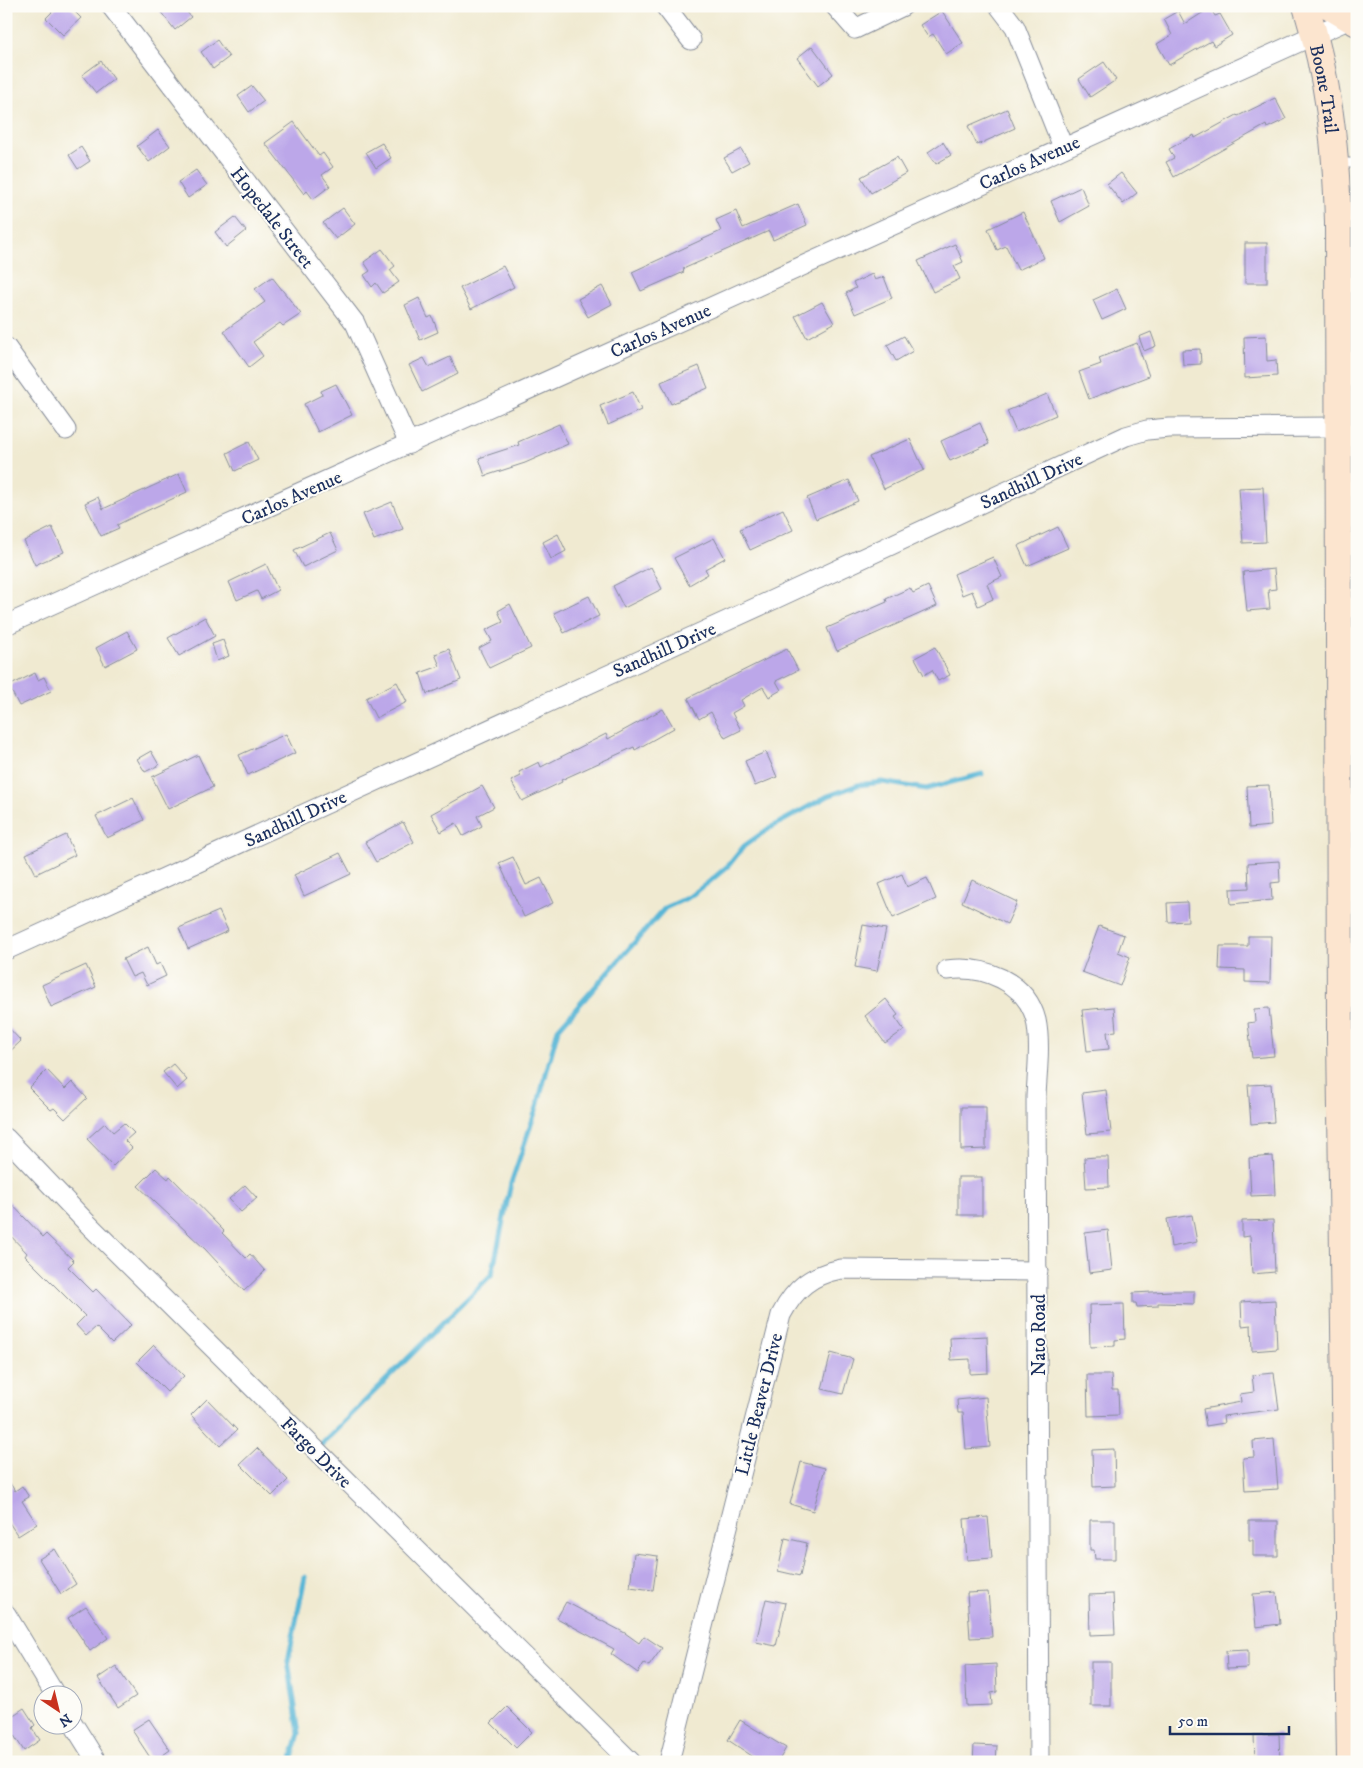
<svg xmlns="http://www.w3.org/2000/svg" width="1363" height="1768" viewBox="0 0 1363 1768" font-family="'IM FELL DW Pica',serif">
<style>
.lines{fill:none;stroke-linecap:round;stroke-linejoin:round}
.stream{stroke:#58b6d6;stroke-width:5}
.building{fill:#bca7e9}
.lane-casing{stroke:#868c98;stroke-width:11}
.street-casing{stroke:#868c98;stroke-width:21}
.secondary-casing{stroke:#868c98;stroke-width:28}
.lane{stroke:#fff;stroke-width:9}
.street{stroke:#fff;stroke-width:19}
.secondary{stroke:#fce5cf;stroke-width:26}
.labels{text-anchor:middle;stroke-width:4;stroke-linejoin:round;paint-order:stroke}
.street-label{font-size:19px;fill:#1b2f5e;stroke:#fdfcf7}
</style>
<rect width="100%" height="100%" fill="#fdfcf7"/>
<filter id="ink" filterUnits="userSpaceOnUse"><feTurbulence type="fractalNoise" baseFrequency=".02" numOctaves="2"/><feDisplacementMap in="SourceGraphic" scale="10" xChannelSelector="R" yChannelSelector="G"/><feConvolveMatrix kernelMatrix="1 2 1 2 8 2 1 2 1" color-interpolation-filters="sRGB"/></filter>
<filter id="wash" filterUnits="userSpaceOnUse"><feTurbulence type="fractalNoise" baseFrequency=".0096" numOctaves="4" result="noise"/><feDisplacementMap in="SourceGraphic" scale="20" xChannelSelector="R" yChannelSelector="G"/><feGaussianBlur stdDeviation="1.12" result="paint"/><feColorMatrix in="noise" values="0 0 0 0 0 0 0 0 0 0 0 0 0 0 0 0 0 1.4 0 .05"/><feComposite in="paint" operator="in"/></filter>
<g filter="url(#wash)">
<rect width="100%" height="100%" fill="#f0ead1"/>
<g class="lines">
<g class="stream">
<path d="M321,1445L492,1274L511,1183L537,1107L558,1029L665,908L689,897L709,882L729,865L744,846L768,829L828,796L858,785L882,782L926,789L982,774"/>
<path d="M291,1762L299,1733L288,1661L305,1577"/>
</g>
</g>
<g id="blocks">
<g class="building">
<path d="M58,6H69L81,18L63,35L46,18Z"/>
<path d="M156,6H182L191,17L175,30Z"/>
<path d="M1210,8L1215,16L1220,14L1232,35L1214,46L1211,41L1169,65L1157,44L1172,35L1164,19L1178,11L1185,24Z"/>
<path d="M942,11L963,43L946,54L933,34L928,37L920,25Z"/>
<path d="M217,40L229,57L213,69L201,52Z"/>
<path d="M812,46L833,74L818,86L797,58Z"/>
<path d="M101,61L114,79L96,93L82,75Z"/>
<path d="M1104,62L1116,80L1090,97L1079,79Z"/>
<path d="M252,86L264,101L249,112L238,96Z"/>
<path d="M1275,98L1286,119L1267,128L1266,125L1174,177L1166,162L1174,158L1169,149L1194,135L1195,138L1237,115L1238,116Z"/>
<path d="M1007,109L1015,128L977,145L968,126Z"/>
<path d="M294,122L319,156L323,153L333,167L322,175L330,186L313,199L307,191L304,194L265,143Z"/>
<path d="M158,130L170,146L149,162L137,146Z"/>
<path d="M943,142L951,155L936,164L928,152Z"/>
<path d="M382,143L391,158L376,168L366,152Z"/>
<path d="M81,147L90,161L78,169L69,155Z"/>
<path d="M741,149L749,162L732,171L724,158Z"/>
<path d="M897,157L906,173L871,193L861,177Z"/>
<path d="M196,170L207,185L188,198L178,182Z"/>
<path d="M1121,173L1137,193L1123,204L1107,184Z"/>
<path d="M1081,187L1089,206L1060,222L1051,201Z"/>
<path d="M798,204L807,225L773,240L769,231L683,269L684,272L641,291L632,272L721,231L716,220L736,211L743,228Z"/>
<path d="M343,208L355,224L336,239L323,223Z"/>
<path d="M1023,212L1044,258L1018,270L1006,246L997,250L988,229Z"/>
<path d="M235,217L246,231L226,247L215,232Z"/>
<rect x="1245" y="243" width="22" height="40"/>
<path d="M955,244L963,262L954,266L960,279L933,292L918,261Z"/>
<path d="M382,249L395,266L390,270L399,282L383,293L376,283L372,287L364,275L370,271L364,262Z"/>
<path d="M503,266L514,287L471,309L460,288Z"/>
<path d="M872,274L875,280L884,277L892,298L855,314L846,293L856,288L853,283Z"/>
<path d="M272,277L301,314L283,326L280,323L253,342L263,356L249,367L224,331L265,302L255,289Z"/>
<path d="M602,286L612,304L588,317L578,299Z"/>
<path d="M1117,289L1126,309L1102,320L1093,300Z"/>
<path d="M419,298L428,318L432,316L438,332L420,340L405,305Z"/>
<path d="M822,302L834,323L807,338L795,316Z"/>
<path d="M1151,332L1156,346L1144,351L1139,337Z"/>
<path d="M904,336L913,351L896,361L887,345Z"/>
<path d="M1266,336L1267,361L1276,360L1277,376L1245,378L1244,337Z"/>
<path d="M1137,343L1149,376L1089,399L1079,372L1101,364L1099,358Z"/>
<path d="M1200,349L1201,364L1183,365L1182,350Z"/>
<path d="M450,357L458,374L422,392L409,365L424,358L429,367Z"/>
<path d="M699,366L708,388L671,404L661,382Z"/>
<path d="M336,384L352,415L318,432L304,404L322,395L321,391Z"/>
<path d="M633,392L641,410L608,425L600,406Z"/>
<path d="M1047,394L1056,415L1016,432L1007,411Z"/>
<path d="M980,423L989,444L950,461L941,441Z"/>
<path d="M559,424L568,444L525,463L485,476L479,458L519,445L518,442Z"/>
<path d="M910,439L924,470L884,489L869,457Z"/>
<path d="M249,442L258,460L235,471L227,453Z"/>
<path d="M179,474L187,492L127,520L117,525L119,528L101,536L85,503L98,497L103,509Z"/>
<path d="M849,480L858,501L816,519L807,498Z"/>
<path d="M1263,487L1266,542L1243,543L1239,488Z"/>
<path d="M392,502L403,529L374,540L363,514Z"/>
<path d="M783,509L793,530L750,550L740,529Z"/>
<path d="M52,527L64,552L35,565L24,541Z"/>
<path d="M1058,527L1068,548L1027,566L1018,546Z"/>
<path d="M330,533L338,550L303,567L294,550Z"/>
<path d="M558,534L566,551L551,559L543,542Z"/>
<path d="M714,538L725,558L705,569L708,574L689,585L674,558Z"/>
<path d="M993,557L1002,577L987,584L993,599L978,606L972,591L962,595L954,574Z"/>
<path d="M266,564L278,590L261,599L257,591L237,600L229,582Z"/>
<path d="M651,567L662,589L624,608L613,586Z"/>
<path d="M1274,569L1276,589L1268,590L1270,609L1247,611L1243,572Z"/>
<path d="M928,586L937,606L837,651L827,628L887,602L886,599L910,588L913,593Z"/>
<path d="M589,596L599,616L564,633L554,613Z"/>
<path d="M510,604L531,648L489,668L479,648L492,641L486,630L503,622L498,611Z"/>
<path d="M205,617L215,636L179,656L168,638Z"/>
<path d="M127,631L137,649L105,666L96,648Z"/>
<path d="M223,640L229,656L217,661L212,644Z"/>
<path d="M935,647L950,675L938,681L932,670L924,675L915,658Z"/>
<path d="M449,649L461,680L427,694L420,673L440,666L435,654Z"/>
<path d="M787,649L798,670L776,681L781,690L769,697L763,687L741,700L744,706L732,713L741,730L725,738L711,712L699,719L688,698Z"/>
<path d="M35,673L38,680L44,677L51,691L19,706L9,686Z"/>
<path d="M397,682L407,702L376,718L366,698Z"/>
<path d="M663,709L674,728L635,750L634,747L561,780L562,782L522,801L511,781L521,776L519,772L539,762L541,767L606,734L608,739Z"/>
<path d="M286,734L295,753L248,775L239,755Z"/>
<path d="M151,751L159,765L145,772L137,759Z"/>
<path d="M766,752L777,777L755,786L745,761Z"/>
<path d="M198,755L213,787L168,809L152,777Z"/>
<path d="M1269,785L1271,826L1249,828L1247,786Z"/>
<path d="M482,786L494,807L477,816L482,826L463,836L456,823L441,832L431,814Z"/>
<path d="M133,798L144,820L107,838L96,816Z"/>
<path d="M403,822L414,842L376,862L365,842Z"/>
<path d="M66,835L75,855L36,874L26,854Z"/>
<path d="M340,853L351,874L304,896L294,875Z"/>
<path d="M513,857L526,885L541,878L553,903L524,917L499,863Z"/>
<path d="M1279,861L1280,882L1271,883L1272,900L1231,904L1230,889L1249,888L1248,863Z"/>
<path d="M902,874L907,887L927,878L936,899L893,918L879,884Z"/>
<path d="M972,880L1017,902L1007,924L962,902Z"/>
<path d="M1187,902L1188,921L1168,922L1167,903Z"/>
<path d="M219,911L228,931L188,949L179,928Z"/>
<path d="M863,925L886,929L877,971L855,967Z"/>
<path d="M1099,926L1124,935L1118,952L1130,957L1120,986L1082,972Z"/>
<path d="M1248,936H1271L1270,983L1245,982V970L1219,969L1220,946H1248Z"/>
<path d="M148,947L156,965L160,963L166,976L147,985L141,973L132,977L123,959Z"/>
<path d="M86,965L96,987L51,1007L42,985Z"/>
<path d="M886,999L898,1015L895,1017L904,1030L885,1043L865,1016Z"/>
<path d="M1114,1007L1116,1031L1107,1032L1109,1049L1087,1051L1082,1010Z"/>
<path d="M1269,1008L1274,1056L1252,1058L1248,1023L1255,1022L1254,1009Z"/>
<path d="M6,1025L21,1041L6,1055Z"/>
<path d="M173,1064L187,1080L177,1089L163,1072Z"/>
<path d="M47,1070L65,1089L72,1082L87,1098L65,1119L54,1108L51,1110L29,1088Z"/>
<path d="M1271,1084L1274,1122L1251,1124L1248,1085Z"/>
<path d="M1106,1090L1111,1132L1087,1134L1082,1093Z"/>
<path d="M961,1107H986V1149L961,1150Z"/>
<path d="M105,1123L113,1132L124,1123L134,1133L125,1141L132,1148L113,1166L87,1139Z"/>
<path d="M1273,1156L1275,1195L1251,1196L1249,1158Z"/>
<path d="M1096,1157H1108L1109,1187L1086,1188L1084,1158Z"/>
<path d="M156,1168L168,1179L170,1176L224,1231L222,1233L246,1258L250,1254L265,1271L244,1291L205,1249L138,1186Z"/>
<rect x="958" y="1177" width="24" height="38"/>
<path d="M245,1185L257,1198L241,1212L229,1199Z"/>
<path d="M6,1198L43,1237L46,1234L74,1261L68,1267L93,1292L96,1289L131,1325L112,1343L96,1327L86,1336L76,1325L85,1316L25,1256L27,1253L6,1231Z"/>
<path d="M1192,1215L1197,1242L1171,1247L1167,1219Z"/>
<path d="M1273,1220L1275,1272L1252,1274L1250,1236L1242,1237V1221Z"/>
<path d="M1108,1230L1112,1270L1089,1273L1085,1233Z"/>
<path d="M1171,1291H1194V1304L1158,1303V1306L1137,1307L1136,1303H1133V1293Z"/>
<path d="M1275,1300L1277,1349L1252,1351L1251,1325L1242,1326L1241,1302Z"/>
<path d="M1124,1304L1125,1339L1115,1340V1346L1090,1347L1089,1305Z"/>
<path d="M987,1336L988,1373L970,1374V1359L951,1360L950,1338Z"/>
<path d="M154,1345L184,1376L167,1392L137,1362Z"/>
<path d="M831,1353L853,1359L843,1394L822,1389Z"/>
<path d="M1274,1373L1279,1409L1223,1416L1224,1423L1206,1426L1203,1409L1241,1402L1240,1394L1254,1392L1252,1375Z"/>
<path d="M1087,1375H1111L1112,1390H1118L1119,1415L1088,1416Z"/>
<path d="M986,1397L990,1447L966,1449L963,1413H958L957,1400Z"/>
<path d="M207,1399L237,1430L220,1446L191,1415Z"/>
<path d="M1274,1439L1278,1489L1245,1491L1243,1458L1254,1457L1253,1441Z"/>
<path d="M257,1448L288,1480L272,1496L240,1464Z"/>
<path d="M1114,1449L1115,1486L1093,1487L1092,1450Z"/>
<path d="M801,1462L825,1468L813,1511L790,1504Z"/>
<path d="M6,1477L15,1491L22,1486L29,1497L22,1501L37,1524L18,1536L6,1518Z"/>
<path d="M988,1517L992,1558L967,1560L964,1519Z"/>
<path d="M1090,1520H1115V1559H1095L1094,1550H1090Z"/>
<path d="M1249,1521H1278V1556H1253V1540H1249Z"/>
<path d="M785,1538L807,1543L800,1576L778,1571Z"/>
<path d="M55,1549L76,1584L61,1594L39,1559Z"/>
<path d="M634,1553L658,1556L653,1590L630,1587Z"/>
<path d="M988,1592L992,1637L970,1638L967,1593Z"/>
<path d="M1277,1592L1280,1624L1256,1627L1253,1594Z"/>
<path d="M1113,1594L1115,1634L1090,1635L1089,1595Z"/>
<path d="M766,1599L786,1603L776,1646L756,1642Z"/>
<path d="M566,1602L625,1633L639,1643L644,1636L662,1648L649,1666L644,1663L638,1673L611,1654L614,1649L557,1618Z"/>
<path d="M86,1606L108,1638L90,1651L68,1618Z"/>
<path d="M1248,1650V1668L1227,1669L1226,1651Z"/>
<rect x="1091" y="1662" width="20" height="44"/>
<path d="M996,1664L997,1692L991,1693L992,1705L967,1706L965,1666Z"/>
<path d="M116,1666L136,1696L118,1708L98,1678Z"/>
<path d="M507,1707L532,1732L516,1748L491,1723Z"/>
<path d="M24,1708L35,1725L32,1728L40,1740L24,1751L6,1723V1720Z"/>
<path d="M149,1719L170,1750L153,1762L132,1730Z"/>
<path d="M740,1720L786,1748L778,1762H761L728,1740Z"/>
<path d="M1279,1734L1280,1762H1255L1254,1735Z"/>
<path d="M974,1745L997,1746L996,1762H973Z"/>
</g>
</g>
</g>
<g filter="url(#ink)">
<use href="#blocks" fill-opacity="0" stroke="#868c98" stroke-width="1"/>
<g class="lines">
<g class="lane-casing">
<path id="lane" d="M1337,163H1357"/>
</g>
<g class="street-casing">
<g id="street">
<path d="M111,6L355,323L409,444"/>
<path d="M665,6L691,40"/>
<path d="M835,6L855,29L903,6"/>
<path d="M999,6L1015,27L1063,147"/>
<path d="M6,347L66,430"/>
<path d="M6,625L1350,19"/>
<path d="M6,950L766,603L1126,436L1147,430L1169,428L1339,427"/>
<path d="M947,970C983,965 1026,981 1036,1020C1041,1044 1037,1073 1036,1097L1039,1762"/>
<path d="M6,1138L87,1223L631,1762"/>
<path d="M6,1614L56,1696"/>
<path d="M72,1722L97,1762"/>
<path d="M669,1762L781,1315C795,1288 811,1275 841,1269L1038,1271"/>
</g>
</g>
<g class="secondary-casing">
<g id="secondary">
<path id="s1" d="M1306,6C1329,81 1336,145 1338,222L1340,1038L1350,1762"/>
<path d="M1329,6L1357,23"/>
</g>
</g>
<use href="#lane" class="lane"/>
<use href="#street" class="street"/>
<use href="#secondary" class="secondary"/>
</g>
</g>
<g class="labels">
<g class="street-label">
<text dy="7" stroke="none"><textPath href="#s1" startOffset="85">Boone Trail</textPath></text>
<text transform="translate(1029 162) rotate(-24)" y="7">Carlos Avenue</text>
<text transform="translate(273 217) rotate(52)" y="7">Hopedale Street</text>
<text transform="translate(660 330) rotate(-24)" y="7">Carlos Avenue</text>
<text transform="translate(1031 480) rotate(-25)" y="7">Sandhill Drive</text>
<text transform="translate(291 497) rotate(-24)" y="7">Carlos Avenue</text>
<text transform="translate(664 649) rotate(-24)" y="7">Sandhill Drive</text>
<text transform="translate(295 818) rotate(-25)" y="7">Sandhill Drive</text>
<text transform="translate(1038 1335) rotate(-90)" y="7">Nato Road</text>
<text transform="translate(758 1404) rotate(-76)" y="7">Little Beaver Drive</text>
<text transform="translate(317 1452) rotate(45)" y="7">Fargo Drive</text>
</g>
</g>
<rect width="1363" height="1768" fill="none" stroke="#fdfcf7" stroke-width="25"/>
<g transform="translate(58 1710) rotate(145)"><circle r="24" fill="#fdfcf7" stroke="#a3aaba"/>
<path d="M0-4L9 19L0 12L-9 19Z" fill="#c8321e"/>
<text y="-8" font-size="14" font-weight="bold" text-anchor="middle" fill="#1b2f5e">N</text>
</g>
<path d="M1170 1726v8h119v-8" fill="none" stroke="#1b2f5e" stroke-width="2.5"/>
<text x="1178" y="1726" font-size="15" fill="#1b2f5e" stroke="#fdfcf7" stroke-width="4" paint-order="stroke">50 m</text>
</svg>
